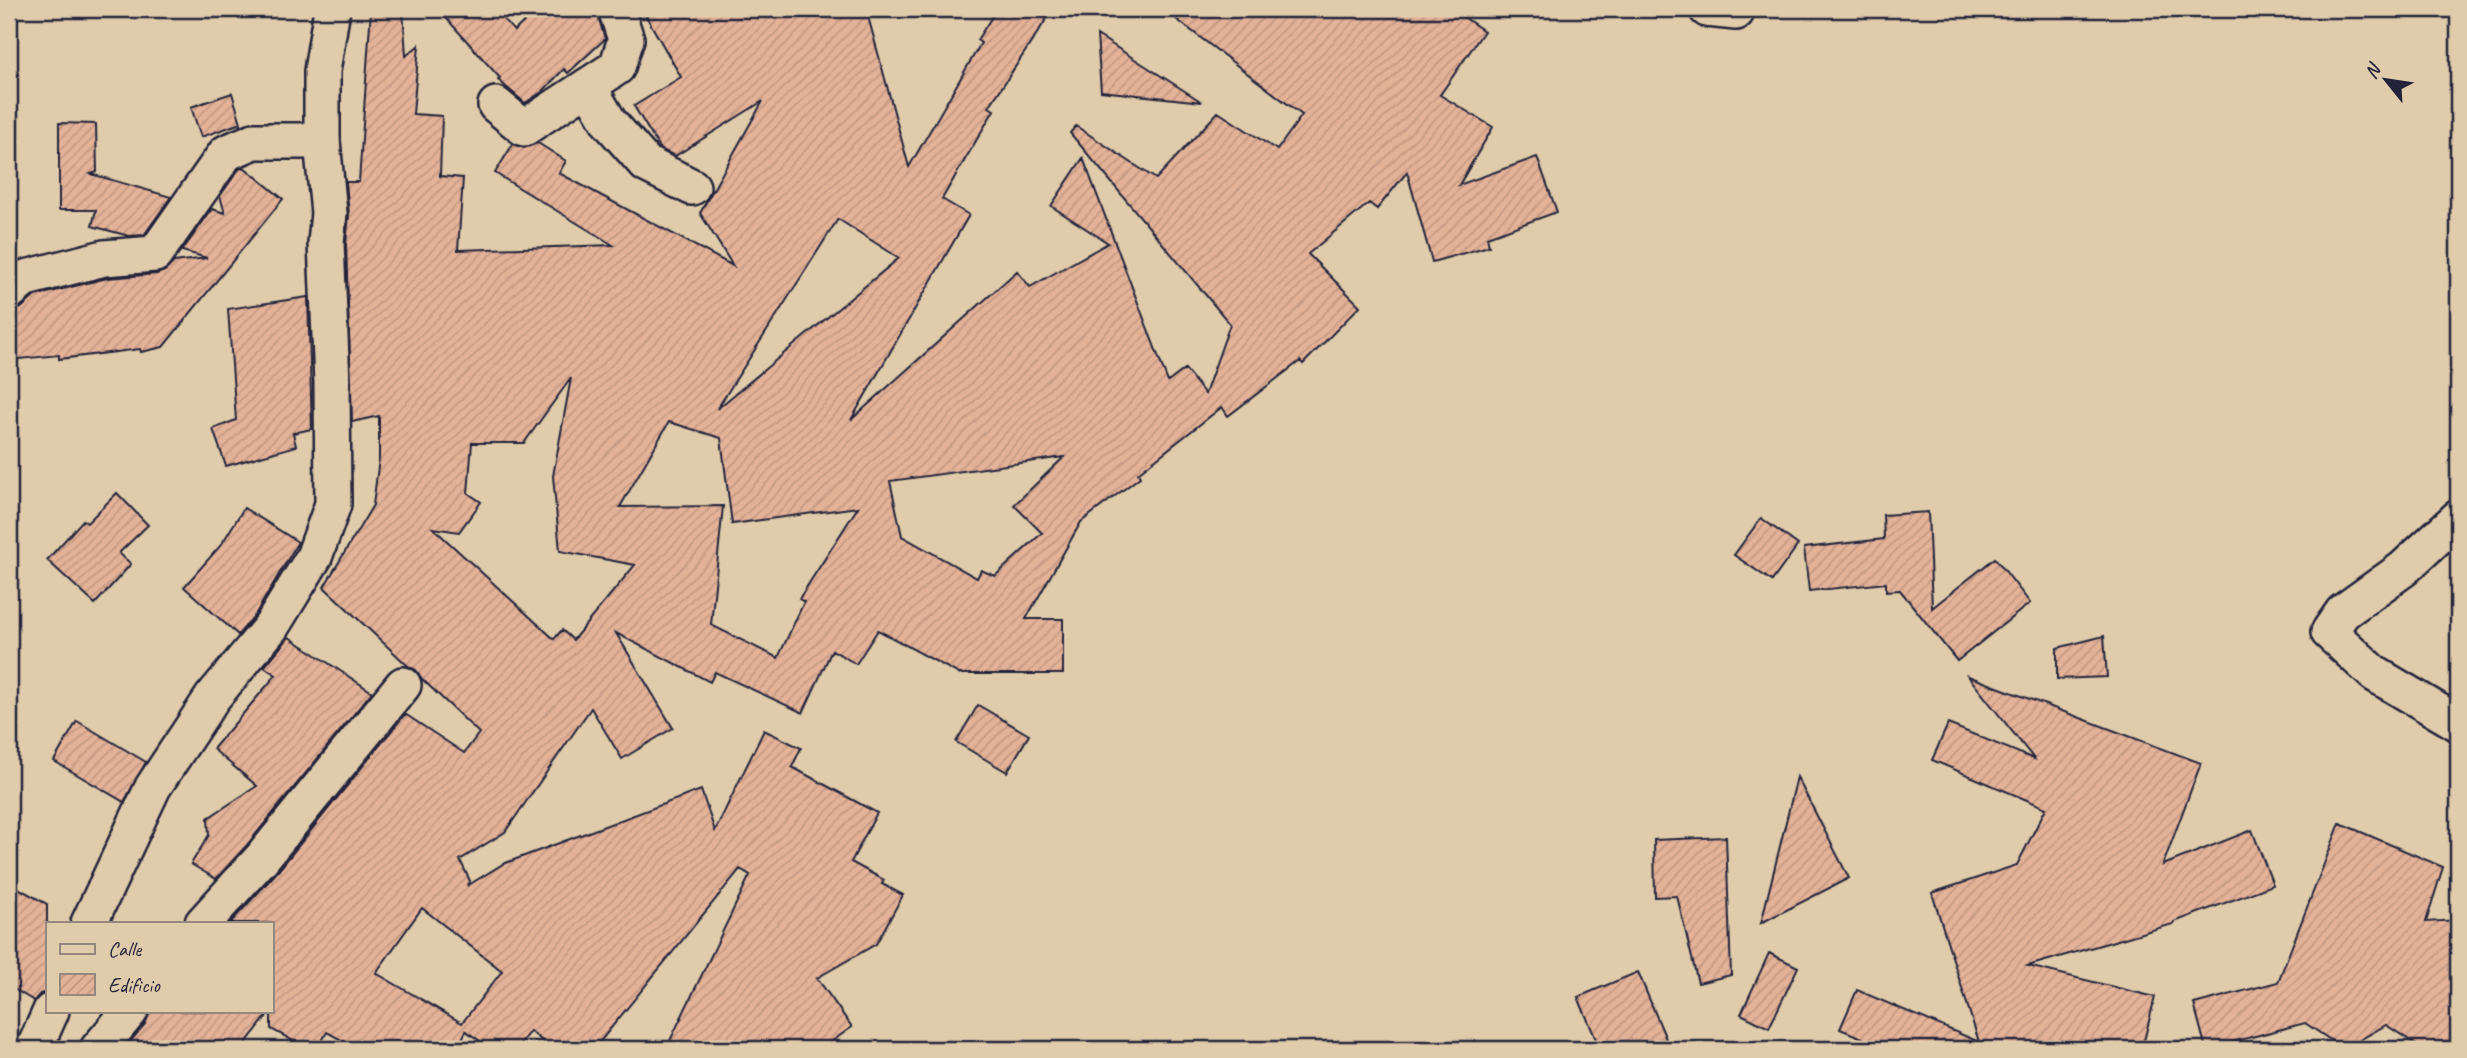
<svg xmlns="http://www.w3.org/2000/svg" width="2467" height="1058" viewBox="0 0 2467 1058" font-family="Caveat,sans-serif">
<style>
.building{fill:url(#building-hatch);stroke:#22223b;stroke-width:2;fill-rule:evenodd}
.lines{fill:none;stroke-linecap:round;stroke-linejoin:round}
.street-casing{stroke:#22223b;stroke-width:40}
.street{stroke:#e0ccaa;stroke-width:35}
</style>
<defs>
<pattern id="building-hatch" width="6" height="6" patternUnits="userSpaceOnUse" patternTransform="scale(1.75)"><rect width="6" height="6" fill="#e4b297"/><path d="M-1 1l2-2M0 6l6-6M5 7l2-2" fill="none" stroke="#c39983"/></pattern>
</defs>
<rect width="100%" height="100%" fill="#e0ccaa"/>
<filter id="ink" filterUnits="userSpaceOnUse"><feTurbulence type="fractalNoise" baseFrequency=".0143" numOctaves="2"/><feDisplacementMap in="SourceGraphic" scale="14" xChannelSelector="R" yChannelSelector="G"/><feConvolveMatrix kernelMatrix="1 2 1 2 8 2 1 2 1" color-interpolation-filters="sRGB"/></filter>
<g filter="url(#ink)">
<g class="building">
<path d="M371,9H403L406,56L419,45L413,114L442,116L440,176L463,178L458,250L613,245L495,173L513,144L524,148L538,143L566,161L559,173L733,266L700,213L763,101L675,156L660,149L634,106L681,77L642,9H866L909,167L981,43L977,40L997,9H1053L989,107L994,110L942,199L969,215L851,420L1017,271L1030,287L1108,243L1051,206L1083,158L1168,382L1185,369L1205,394L1230,324L1070,133L1076,126L1156,179L1218,112L1277,150L1302,115L1163,9H1452L1484,31L1440,95L1493,127L1459,185L1537,157L1557,212L1487,237L1489,246L1432,262L1407,172L1377,209L1369,203L1308,254L1360,306L1303,364L1300,361L1228,416L1222,407L1138,473L1140,477L1081,522L1026,619H1063V674H959L878,630L856,664L832,650L803,713L715,672L710,682L616,633L673,728L622,759L591,708L505,832L460,860L470,881L467,886L503,864L701,790L715,831L764,730L801,748L792,767L877,813L851,862L884,880L882,884L903,895L876,944L817,978L852,1027L821,1049H666L750,875L740,869L594,1049H552L530,1031L516,1049H491L466,1031L457,1049H358L327,1032L317,1049H308L271,1029V1011L241,1049H124L145,1024L150,1011H271V923H230L278,871L405,714L464,753L479,733L422,679L416,670L408,666L324,587L373,505L379,459V416L352,422L346,244L349,215L346,182H359ZM838,219L899,258L717,409L770,326ZM571,378L553,476L560,551L635,565L573,640L562,630L554,639L433,528L459,532L481,502L468,493L472,443H524ZM669,422L721,438L732,524L858,507L799,599L804,602L778,658L711,625L723,506L620,507ZM1064,457L1014,505L1042,533L995,576L981,570L977,578L902,536L890,481ZM422,908L502,971L462,1023L376,973Z"/>
<path d="M438,9H494L514,31L538,9H596L605,39L568,73L564,69L542,92L525,103L498,80L500,78Z"/>
<path d="M1097,35L1202,102L1101,91Z"/>
<path d="M232,93L241,123L201,137L191,107Z"/>
<path d="M59,123L96,124L97,172L91,174L171,197L144,235L129,236L92,226L96,210H59Z"/>
<path d="M244,167L283,199L163,347L141,352L140,349L59,359V355L9,360V312L21,308L35,296L107,278L157,274L165,271L174,262L207,258L182,251L212,209L225,213L220,196L239,169Z"/>
<path d="M308,297L312,429L293,433L296,446L226,466L213,429L236,420L228,309Z"/>
<path d="M117,493L148,525L119,553L131,564L95,604L47,560L83,520L87,523Z"/>
<path d="M244,508L298,542L255,615L238,635L184,587L221,545Z"/>
<path d="M1928,512L1932,608L1995,558L2030,603L1957,661L1900,590L1886,591V583L1809,591L1804,548L1884,539L1883,515Z"/>
<path d="M1761,518L1798,545L1772,581L1734,555Z"/>
<path d="M2104,636L2107,677L2057,679V648Z"/>
<path d="M289,637L372,692L247,845L216,879L191,864L209,835L208,818L257,786L213,749L276,675L264,667Z"/>
<path d="M1968,676L2201,763L2163,865L2252,830L2273,885L2174,922L2173,924L2028,966L2155,997L2142,1049H1889L1840,1029L1857,990L1979,1042L1932,893L2017,865L2046,808L1932,760L1948,724L2034,759Z"/>
<path d="M978,705L1029,735L1007,772L956,742Z"/>
<path d="M77,721L146,762L124,802L54,761Z"/>
<path d="M1797,777L1849,878L1761,923Z"/>
<path d="M2340,823L2443,867L2426,922L2458,920V1049H2423L2386,1025L2344,1049L2305,1023L2206,1049L2194,1004L2278,982Z"/>
<path d="M1726,837L1731,975L1698,983L1677,896L1655,897L1654,840Z"/>
<path d="M9,883L47,904V992L40,994L34,1001L9,986Z"/>
<path d="M1769,953L1798,967L1769,1028L1741,1014Z"/>
<path d="M1638,972L1666,1039L1641,1049H1600L1578,997Z"/>
</g>
<g class="lines">
<g class="street-casing">
<g id="street">
<path d="M616,9L626,39L617,67L588,86L609,122L646,164L692,187"/>
<path d="M1707,9L1736,12"/>
<path d="M496,105L524,128L588,86"/>
<path d="M9,292L26,278L104,258L155,254L226,153L254,141H322"/>
<path d="M2458,518L2403,569L2343,612L2329,632L2375,674L2458,723"/>
<path d="M89,923L153,787L212,698L271,627L314,557L333,504L332,383L326,243L329,213L322,141V71L332,9"/>
<path d="M203,923L262,858L403,685"/>
<path d="M34,1049L51,1011"/>
<path d="M98,1049L130,1011"/>
</g>
</g>
<use href="#street" class="street"/>
</g>
</g>
<rect width="2467" height="1058" fill="none" stroke="#e0ccaa" stroke-width="35"/>
<rect x="18" y="18" width="2432" height="1023" fill="none" stroke="#22223b" stroke-width="2.5" filter="url(#ink)"/>
<rect x="46" y="922" width="228" height="91" fill="#e0ccaa" stroke="#94887e" stroke-width="2"/>
<rect x="60" y="944" width="35" height="10" fill="#e0ccaa" stroke="#94887e" stroke-width="2"/>
<text x="108" y="956" font-size="21" fill="#22223b">Calle</text>
<rect x="60" y="974" width="35" height="21" fill="url(#building-hatch)" stroke="#94887e" stroke-width="2"/>
<text x="108" y="992" font-size="21" fill="#22223b">Edificio</text>
<g transform="translate(2386 80) rotate(300)" stroke="#e0ccaa" stroke-width="5" paint-order="stroke">
<path d="M0-5L12 26L0 18L-12 26Z" fill="#22223b"/>
<text y="-10" font-size="19" font-weight="bold" text-anchor="middle" fill="#22223b">N</text>
</g>
</svg>
